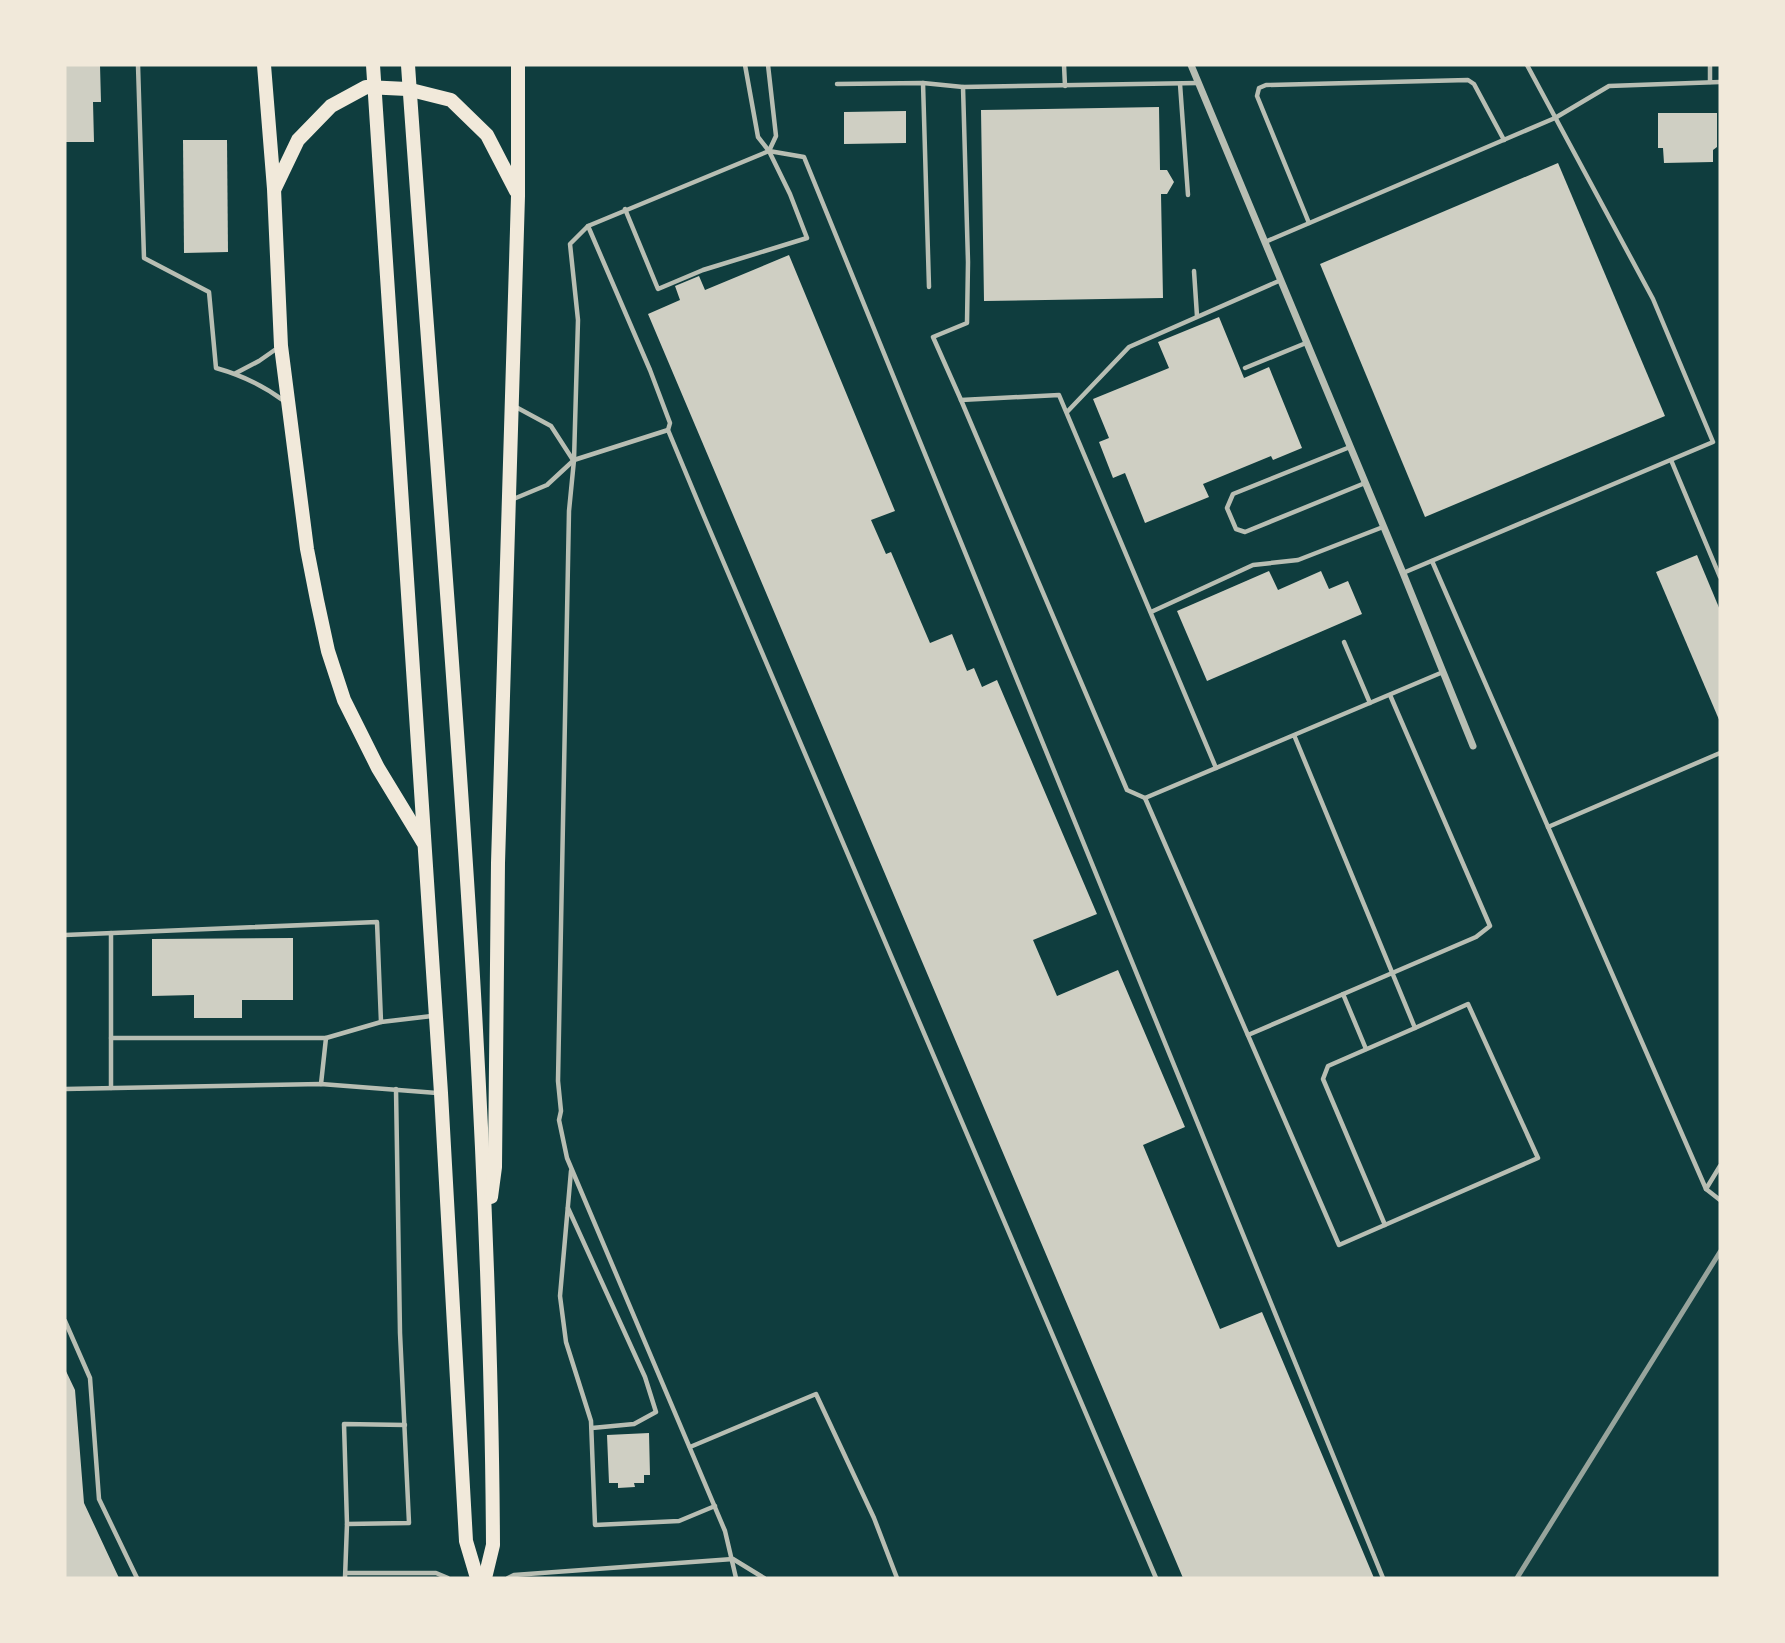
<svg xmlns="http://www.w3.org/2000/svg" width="1785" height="1643" viewBox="0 0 1785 1643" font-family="'Nunito Sans',sans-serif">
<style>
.building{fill:#cfcfc3}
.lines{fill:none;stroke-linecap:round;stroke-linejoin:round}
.service{stroke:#b8beb3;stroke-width:4.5}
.minor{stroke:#b8beb3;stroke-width:7}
.primary{stroke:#f1e9da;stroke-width:14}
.rail{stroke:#97a49c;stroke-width:5}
</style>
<rect width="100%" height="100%" fill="#0f3d3e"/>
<g class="building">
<path d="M65,65H100L101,102H93L94,142H65Z"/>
<path d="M1159,107L1160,170H1167L1174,182L1167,194H1161L1163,298L984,301L981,110Z"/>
<path d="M906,111V143L844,144V112Z"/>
<path d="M1658,113H1717V147L1713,150V162L1664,163L1663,148H1658Z"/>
<path d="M183,140H227L228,252L184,253Z"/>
<path d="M1558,163L1665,416L1425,517L1320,264Z"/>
<path d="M789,255L895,511L871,520L886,554L891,552L930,643L952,634L967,671L974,668L982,687L997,680L1097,914L1033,940L1057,996L1118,970L1185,1127L1143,1145L1220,1329L1262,1312L1374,1578H1183L648,314L680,300L675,286L699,276L705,290Z"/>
<path d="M1219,317L1244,378L1269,367L1302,448L1273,460L1271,456L1203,484L1209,497L1145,523L1125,473L1113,478L1099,442L1109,438L1093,399L1169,368L1158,342Z"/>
<path d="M1697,555L1720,610V722L1656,572Z"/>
<path d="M1269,571L1278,590L1321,571L1329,589L1348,581L1362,614L1207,681L1177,611Z"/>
<path d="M293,938V1000H242V1018H194V995L152,996V939Z"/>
<path d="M65,1369L75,1390L84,1503L119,1578H65Z"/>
<path d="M649,1433L650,1475H644V1483H634L635,1487L618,1488V1483H609L607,1435Z"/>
</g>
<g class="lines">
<g class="service">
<path d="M138,65L144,258L209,292L216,368C241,375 263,385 284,401"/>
<path d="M768,65L776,136L769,151"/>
<path d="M1064,65L1065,86"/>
<path d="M1710,65V82"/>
<path d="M923,83L963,87"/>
<path d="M1198,83L963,87L968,262L967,323L933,337L961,400L1059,395L1216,768"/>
<path d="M837,84L923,83L929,287"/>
<path d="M1180,84L1188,195"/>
<path d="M625,209L658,289L703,270L807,238L790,194L769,151L758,137L745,65"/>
<path d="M1309,223L1257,96L1259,88L1266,85L1468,80L1474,84L1504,140"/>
<path d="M588,226L650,370L670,423L668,430L703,514L1156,1578"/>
<path d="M1265,242L1555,118L1609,86L1720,82"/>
<path d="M1194,271L1197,316"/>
<path d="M1245,368L1306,343"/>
<path d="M236,373L259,361L279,347"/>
<path d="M961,400L1127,790L1145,798"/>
<path d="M514,406L551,426L573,460"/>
<path d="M1067,412L1129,347L1281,280"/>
<path d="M1350,447L1233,494L1227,508L1236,529L1245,532L1365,483"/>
<path d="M1671,460L1720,577"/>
<path d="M511,500L547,485L574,460L668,430"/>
<path d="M1432,561L1706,1189L1720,1166"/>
<path d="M1403,573L1713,442L1653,299L1527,65"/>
<path d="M1151,612L1253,565L1298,560L1383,527"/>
<path d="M1344,642L1370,703"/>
<path d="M1294,735L1415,1028L1468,1004L1538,1158L1339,1245L1145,798L1443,672"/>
<path d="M1548,827L1720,753"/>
<path d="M65,935L377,922L381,1022L432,1016"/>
<path d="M1343,994L1366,1049"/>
<path d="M1248,1035L1476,937L1490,926L1390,695"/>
<path d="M111,1038H326L321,1084"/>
<path d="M326,1038L381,1022"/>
<path d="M111,1088V933"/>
<path d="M65,1089L321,1084L437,1093"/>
<path d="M571,1171L560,1296L566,1342L591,1421L595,1525L679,1521L715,1506"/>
<path d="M1706,1189L1720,1200"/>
<path d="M568,1208L645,1377L656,1412L634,1424L592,1428"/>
<path d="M1385,1225L1323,1079L1328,1066L1415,1028"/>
<path d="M65,1321L90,1378L99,1499L137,1578"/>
<path d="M690,1447L816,1394L874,1518L897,1578"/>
<path d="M347,1524L409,1523L400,1333L396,1089"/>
<path d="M346,1573H436L448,1578"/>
<path d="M345,1578L347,1524L344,1424L405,1425"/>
<path d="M508,1578L514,1575L733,1559L764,1578"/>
<path d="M736,1578L725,1531L567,1158L559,1120L561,1111L558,1081L569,511L574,460L578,320L570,244L588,226L769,151L804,157L1383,1578"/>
</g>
<path class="minor" d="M1191,65L1403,573L1473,746"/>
<g class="primary">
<path d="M264,65L274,189L281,346L307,549L317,600L328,651L344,700L378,768L423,842"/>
<path d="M373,65L441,1093L466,1541L477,1578"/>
<path d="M408,65C442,558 490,1051 493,1545L485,1578"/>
<path d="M275,188L298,140L331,106L366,87L407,89L451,100L487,135L516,191"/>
<path d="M491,1197L495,1167L498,863L518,196V65"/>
</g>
<path class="rail" d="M1517,1578L1720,1252"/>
</g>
<rect width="1785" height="1643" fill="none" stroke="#f1e9da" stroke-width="133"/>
</svg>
